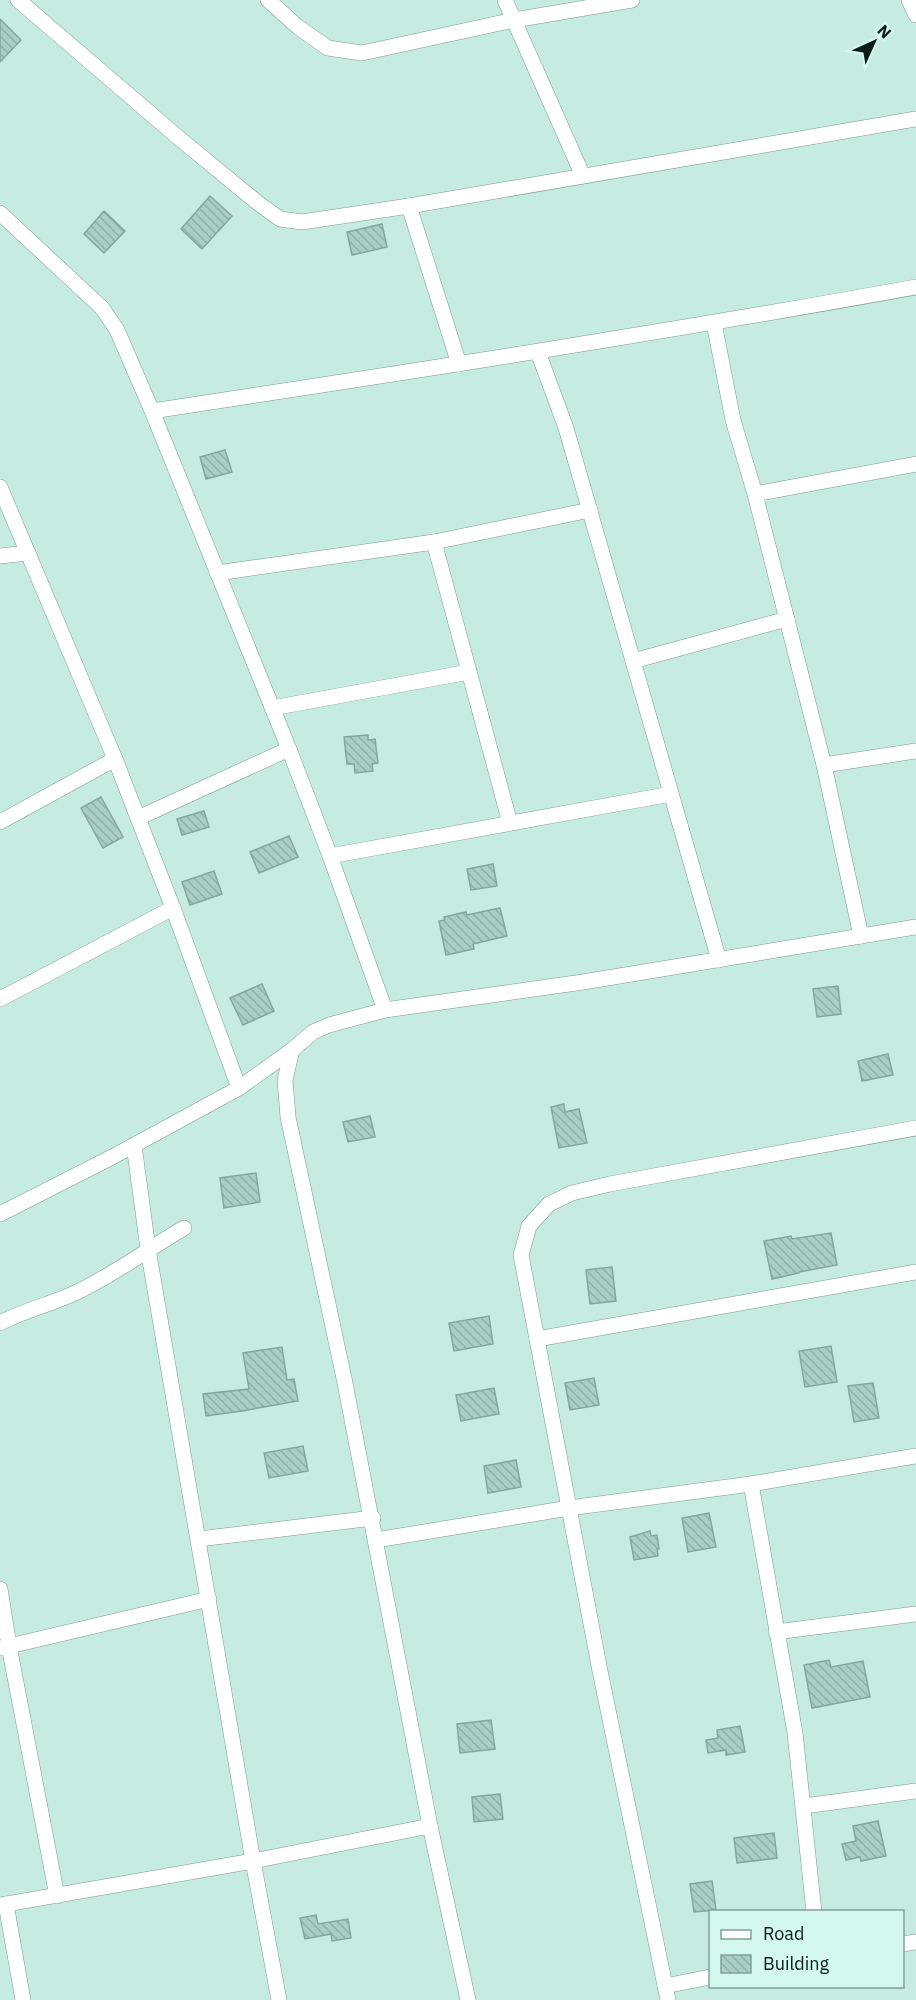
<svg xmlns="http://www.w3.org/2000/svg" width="916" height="2000" viewBox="0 0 916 2000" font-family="'IBM Plex Sans',sans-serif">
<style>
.building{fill:url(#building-back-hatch);stroke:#83a79d;stroke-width:1.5}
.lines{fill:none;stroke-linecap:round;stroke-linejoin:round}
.minor-casing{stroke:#789b91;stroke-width:16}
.minor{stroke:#fff;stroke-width:15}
</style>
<defs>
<pattern id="building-back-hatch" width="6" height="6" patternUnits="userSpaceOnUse" patternTransform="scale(1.5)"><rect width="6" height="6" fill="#a9cec3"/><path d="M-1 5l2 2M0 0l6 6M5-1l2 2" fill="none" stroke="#90b0a7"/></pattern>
</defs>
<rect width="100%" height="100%" fill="#c6ebe0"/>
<g class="building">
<path d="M0,19L21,40L0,62Z"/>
<path d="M210,196L232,216L202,249L181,229Z"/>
<path d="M104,211L125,231L104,253L84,234Z"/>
<path d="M382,224L387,247L352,255L347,232Z"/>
<path d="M225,450L232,472L206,479L200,457Z"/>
<path d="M368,735V740L375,739L378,763L372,764L373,771L355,773L354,764H347L344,737Z"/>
<path d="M101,797L123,837L103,848L81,808Z"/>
<path d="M204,811L209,827L182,835L177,819Z"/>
<path d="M289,836L298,857L259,873L250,852Z"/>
<path d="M493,864L497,886L471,890L467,869Z"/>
<path d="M214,871L222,894L190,905L182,882Z"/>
<path d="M500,908L507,936L473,944L474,949L446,955L439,921L445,920L444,917L466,912L467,915Z"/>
<path d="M262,984L274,1011L243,1025L230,998Z"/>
<path d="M838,986L841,1014L817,1017L813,989Z"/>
<path d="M888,1054L893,1075L862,1081L858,1061Z"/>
<path d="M564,1104L565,1112L579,1109L587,1143L559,1148L551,1107Z"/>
<path d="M370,1116L375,1137L348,1142L343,1122Z"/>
<path d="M256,1173L260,1202L224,1208L220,1178Z"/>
<path d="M831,1233L837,1265L799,1272V1273L772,1279L764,1241L791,1236L792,1239Z"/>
<path d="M612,1267L616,1301L590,1304L586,1270Z"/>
<path d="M489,1316L493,1344L454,1351L449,1323Z"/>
<path d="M831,1346L837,1382L805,1387L799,1351Z"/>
<path d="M282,1347L287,1380L294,1379L298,1401L242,1411L206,1416L203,1394L249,1389L243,1353Z"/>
<path d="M594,1378L599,1405L570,1410L565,1383Z"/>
<path d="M873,1383L879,1418L854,1422L848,1386Z"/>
<path d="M494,1388L499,1414L461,1421L456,1395Z"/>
<path d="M303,1446L308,1471L269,1478L264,1453Z"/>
<path d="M516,1460L521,1487L488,1493L484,1466Z"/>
<path d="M709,1513L716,1547L688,1552L682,1518Z"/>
<path d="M650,1531L651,1536L657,1535L659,1549H657L658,1556L634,1560L630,1537Z"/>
<path d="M829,1660L831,1667L863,1661L870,1697L812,1708L804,1665Z"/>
<path d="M491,1720L495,1749L460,1753L457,1724Z"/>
<path d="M740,1726L745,1752L726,1755V1750L708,1753L706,1740L718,1738L717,1730Z"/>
<path d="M500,1794L503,1819L474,1822L472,1797Z"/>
<path d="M878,1821L886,1856L861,1861L860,1857L846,1860L842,1844L856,1841L853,1826Z"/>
<path d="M774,1833L777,1858L737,1863L734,1838Z"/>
<path d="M712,1881L716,1910L694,1912L690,1884Z"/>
<path d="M316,1915L318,1924L348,1919L351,1938L332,1941L331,1934L305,1939L300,1918Z"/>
</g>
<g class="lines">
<g class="minor-casing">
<g id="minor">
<path d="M18,0L180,139L258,203L280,219L302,222L409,206L916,119"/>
<path d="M268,0L298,27L328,48L362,53L514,20L632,0"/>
<path d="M505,0L583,176"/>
<path d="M909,0L916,15"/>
<path d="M409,206L459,364"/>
<path d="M0,213L102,308L117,330L152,411L289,749L330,856L385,1010"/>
<path d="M714,323L733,420L755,494L824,765L861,936"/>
<path d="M538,352L566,428L719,960"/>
<path d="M152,411C408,372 662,333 916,287"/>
<path d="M0,487L115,759L173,908L239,1088"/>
<path d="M755,494L916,464"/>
<path d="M434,542L510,823"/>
<path d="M0,556L28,553"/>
<path d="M217,573L434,542L590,510"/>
<path d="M633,661L787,619"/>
<path d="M272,708L469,672"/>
<path d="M824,765L916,751"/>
<path d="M138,818L289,749"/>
<path d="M0,822L115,759"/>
<path d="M330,856L671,794"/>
<path d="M0,999L173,908"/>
<path d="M134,1145L148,1249L253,1861L279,2000"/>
<path d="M0,1214L114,1156L239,1088L292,1050"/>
<path d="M0,1323C25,1310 52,1304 77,1292C115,1274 148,1249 184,1228"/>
<path d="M537,1339L916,1272"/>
<path d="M751,1484L795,1733L814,1912"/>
<path d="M199,1539L373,1518"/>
<path d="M376,1540L569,1508L751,1484L916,1456"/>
<path d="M0,1589L9,1646L57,1896"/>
<path d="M776,1632L916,1614"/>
<path d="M1,1648L209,1599"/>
<path d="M804,1806L916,1791"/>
<path d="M6,1904L23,2000"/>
<path d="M0,1905L253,1861L430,1826"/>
<path d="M902,1944L916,1942"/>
<path d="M665,1986L710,1977"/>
<path d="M468,2000L430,1826L345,1383L288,1117L285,1080L292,1050L313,1032L329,1025L385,1010L583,982L916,927"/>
<path d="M668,2000L600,1671L521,1255L529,1226L549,1204L572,1193L610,1184L916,1128"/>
</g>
</g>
<use href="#minor" class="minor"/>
</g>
<rect x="709" y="1910" width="195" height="78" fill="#d3f8ed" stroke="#84a097" stroke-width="1.5"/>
<rect x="721" y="1930" width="30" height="9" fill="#ffffff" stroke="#84a097" stroke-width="1.5"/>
<text x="763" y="1940" font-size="18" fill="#0d1b17">Road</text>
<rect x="721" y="1955" width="30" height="18" fill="url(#building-back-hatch)" stroke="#84a097" stroke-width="1.5"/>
<text x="763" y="1970" font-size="18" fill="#0d1b17">Building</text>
<g transform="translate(874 42) rotate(45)" stroke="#d3f8ed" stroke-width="4.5" paint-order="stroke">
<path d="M0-4.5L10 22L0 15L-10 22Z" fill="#0d1b17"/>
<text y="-9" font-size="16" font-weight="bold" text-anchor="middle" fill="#0d1b17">N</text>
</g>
</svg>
